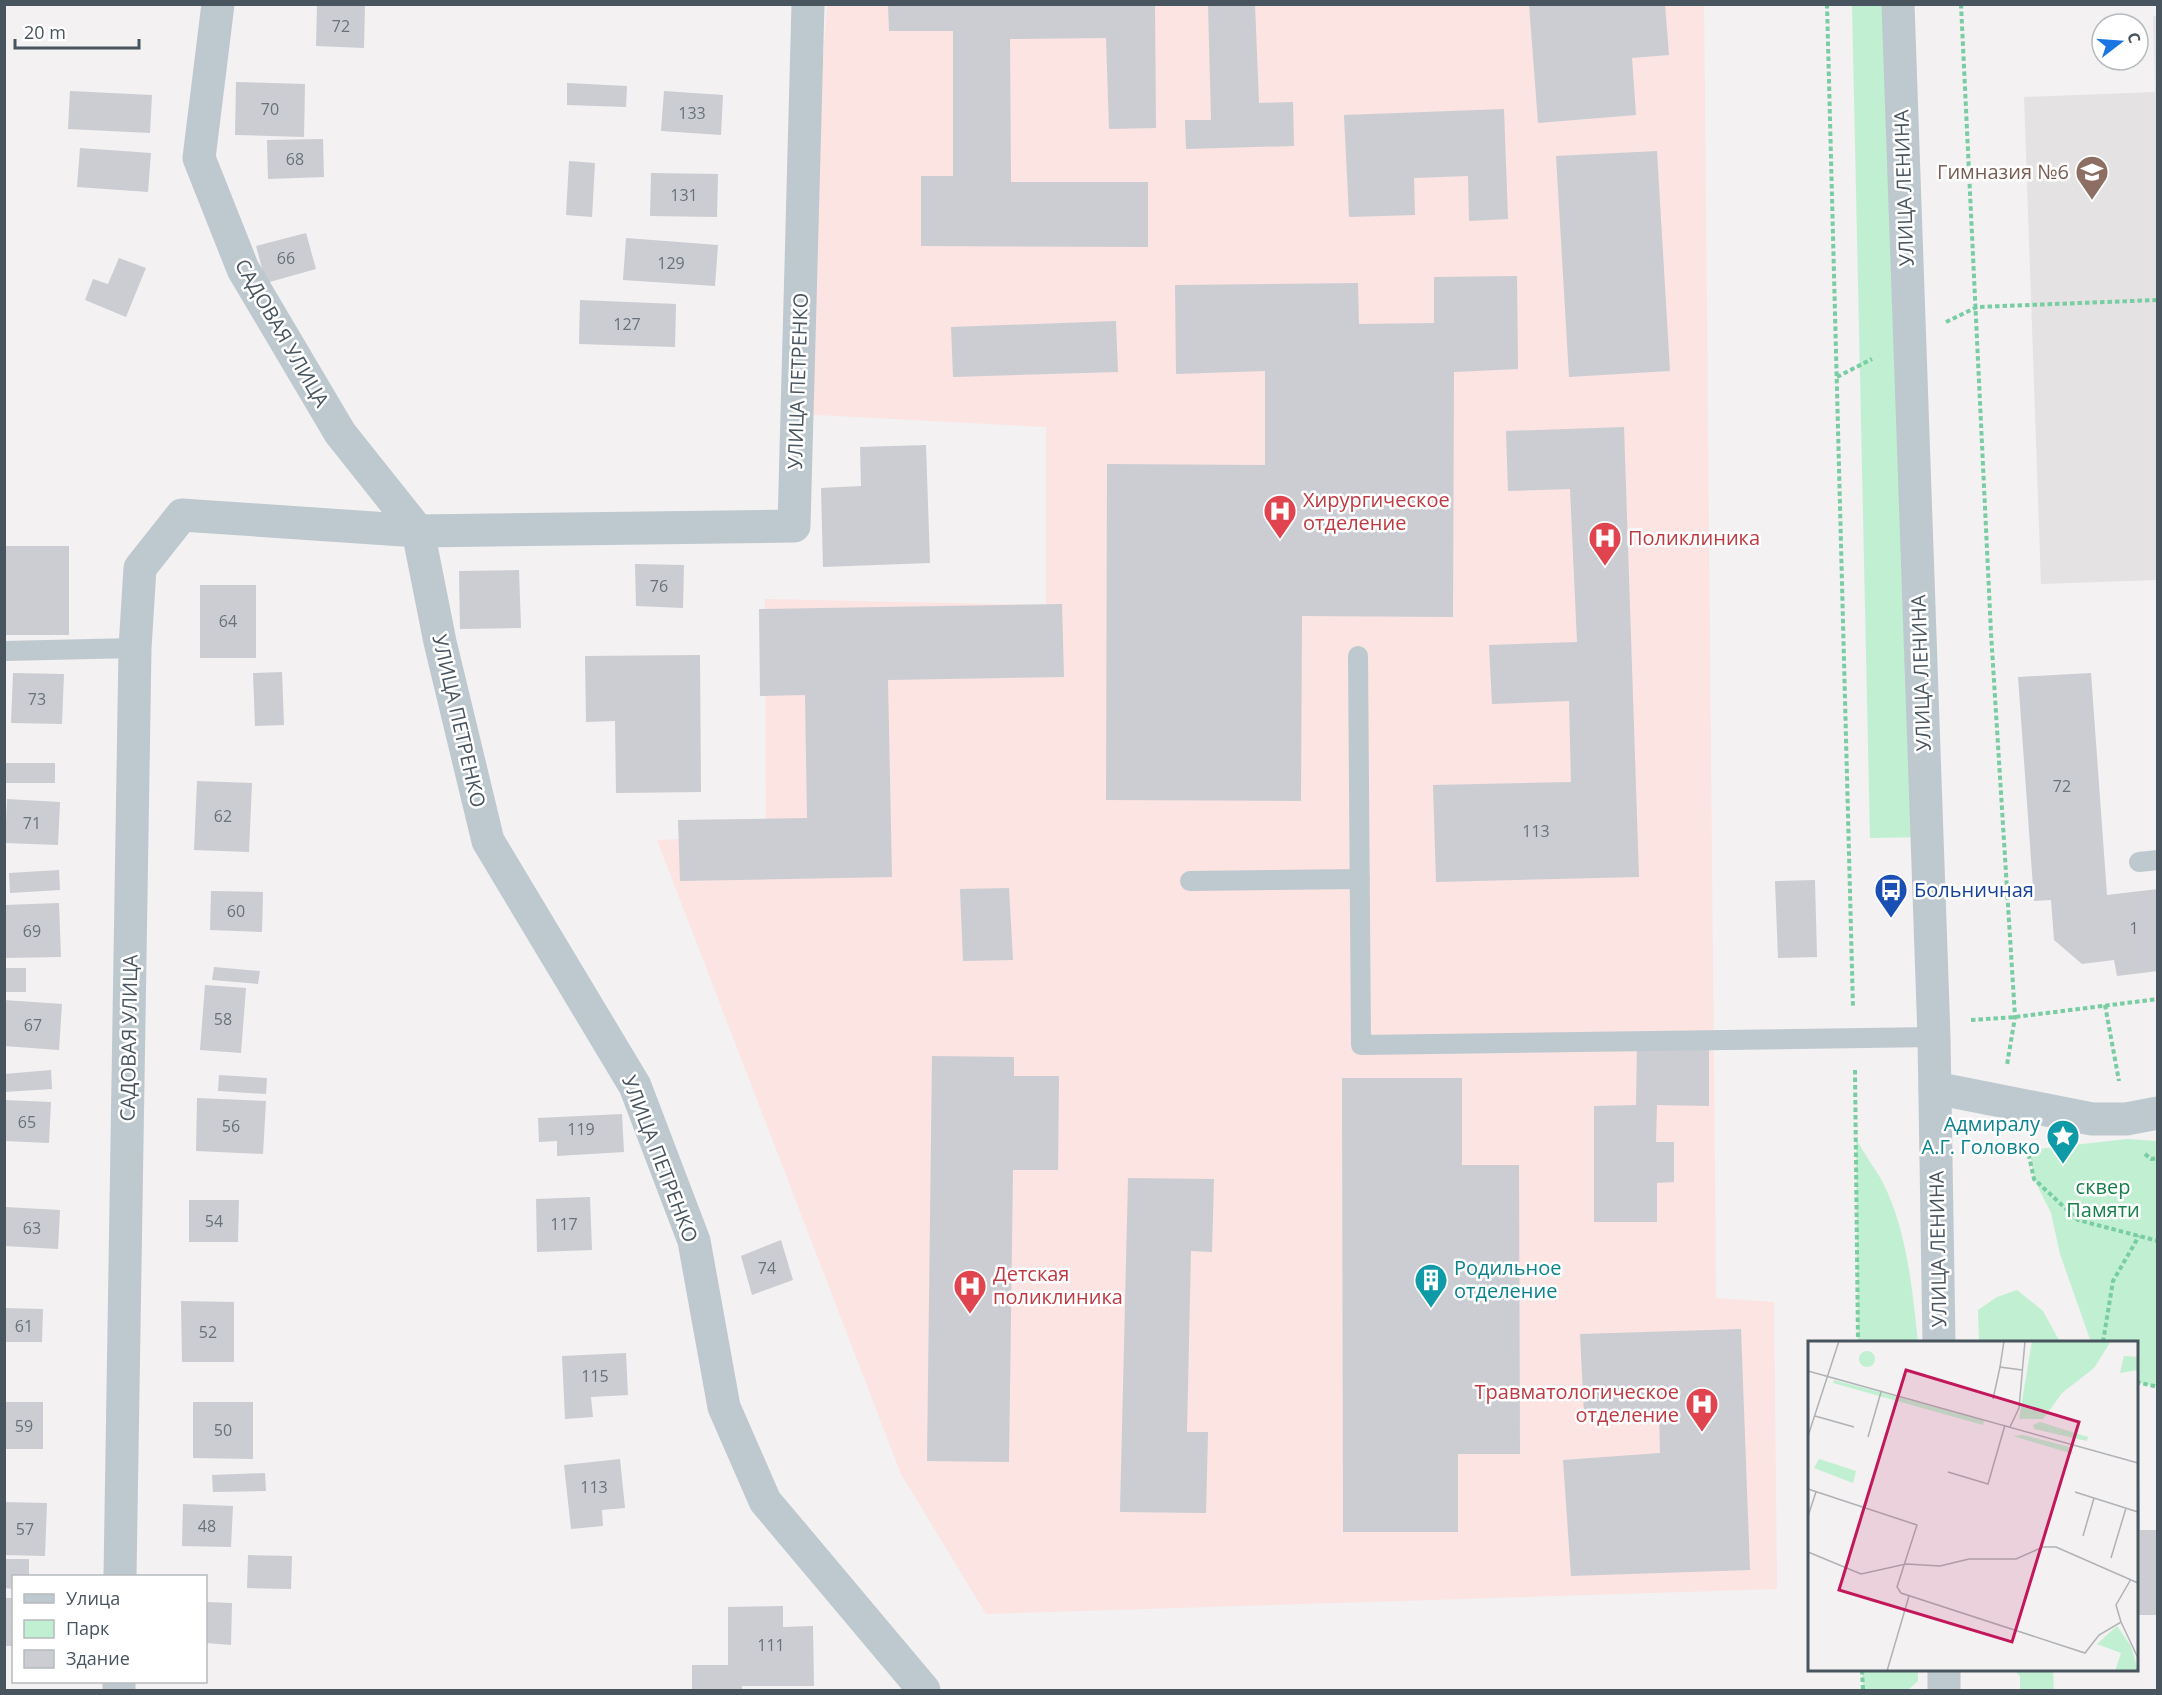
<svg xmlns="http://www.w3.org/2000/svg" width="2162" height="1695" viewBox="0 0 2162 1695" font-family="'Open Sans',sans-serif">
<style>
.education{fill:#e4e2e3}
.medical{fill:#fbe4e2}
.green{fill:#c0efd2}
.building{fill:#cbcdd3}
.lines{fill:none;stroke-linecap:round;stroke-linejoin:round}
.path{stroke:#78cda2;stroke-width:4;stroke-dasharray:4.5 3;stroke-linecap:butt}
.service{stroke:#bec8cf;stroke-width:20}
.minor{stroke:#bec8cf;stroke-width:33}
.tertiary{stroke:#bec8cf;stroke-width:33}
.labels{text-anchor:middle;stroke-width:5;stroke-linejoin:round;paint-order:stroke}
.number-label{font-size:16px;fill:#69727b}
.education-label{font-size:20px;fill:#785e54;stroke:#fff;text-anchor:end}
.street-label{font-size:20px;fill:#48545e;stroke:#fff}
.health-label{font-size:20px;fill:#be3a42;stroke:#fff;text-anchor:start}
.transit-label{font-size:20px;fill:#164399;stroke:#fff;text-anchor:start}
.culture-label{font-size:20px;fill:#0d838f;stroke:#fff;text-anchor:end}
.park-label{font-size:20px;fill:#18804b;stroke:#fff}
.inset-road{fill:none;stroke:#afb2b6;stroke-width:1.5}
.view{fill:#c2185b;fill-opacity:0.15;stroke:#c2185b;stroke-width:3}
.inset-edge{fill:none;stroke:#48545e;stroke-width:3}
</style>
<rect width="100%" height="100%" fill="#f3f1f1"/>
<path class="education" d="M2153,16H2158L2157,580L2041,584L2024,97L2155,92Z"/>
<path class="medical" d="M827,5H1704L1716,1298L1774,1302L1777,1589L986,1614L901,1474L657,840L766,836L765,599L1046,605V427L798,414Z"/>
<g class="green">
<path d="M1852,5H1898L1926,837L1870,838Z"/>
<path d="M1856,1139C1864,1153 1873,1166 1881,1179C1907,1228 1912,1288 1918,1342H1858Z"/>
<path d="M2127,1139L2157,1141V1387L2137,1382L2136,1342H2091L2060,1254L2051,1213L2034,1179L2030,1150Z"/>
<path d="M2017,1290L2043,1311L2060,1342H1979L1978,1310L1997,1297Z"/>
<path d="M1862,1670H1918V1681L1908,1690H1863Z"/>
<path d="M2014,1670H2053L2054,1690H2020V1676Z"/>
</g>
<g class="building">
<path d="M317,4L365,5L364,48L316,46Z"/>
<path d="M888,4H1155L1156,128L1109,129L1106,38L1010,39L1011,182H1148V247L921,246V176H953V31H889Z"/>
<path d="M1208,4H1255L1259,103L1293,102L1294,146L1186,149L1185,120H1211Z"/>
<path d="M1529,4H1665L1669,55L1632,58L1636,115L1538,123Z"/>
<path d="M236,82L305,84L304,137L235,135Z"/>
<path d="M567,83L627,86L626,107L567,105Z"/>
<path d="M70,91L152,95L150,133L68,129Z"/>
<path d="M664,91L723,95L721,135L661,131Z"/>
<path d="M1504,109L1508,219L1469,221L1468,176L1414,178L1415,215L1349,217L1344,115Z"/>
<path d="M323,139L324,177L268,179L267,140Z"/>
<path d="M80,148L151,153L148,192L77,187Z"/>
<path d="M1657,151L1670,371L1569,377L1556,156Z"/>
<path d="M569,161L595,163L592,217L566,215Z"/>
<path d="M651,173L718,174L717,217L650,216Z"/>
<path d="M306,233L316,269L266,283L256,246Z"/>
<path d="M626,238L718,245L715,286L623,280Z"/>
<path d="M119,258L146,268L126,317L85,300L93,279L108,284Z"/>
<path d="M1517,276L1518,369L1454,372L1453,617L1302,616L1301,801L1106,800L1107,464L1265,465V371L1176,374L1175,285L1358,283L1359,324L1434,323V277Z"/>
<path d="M580,300L676,304L675,347L579,344Z"/>
<path d="M1116,321L1118,372L953,377L951,327Z"/>
<path d="M1624,427L1639,877L1436,882L1433,785L1571,782L1569,701L1492,704L1489,645L1577,642L1570,489L1508,491L1506,431Z"/>
<path d="M926,445L930,563L823,567L821,488L861,486L860,447Z"/>
<path d="M4,546H69V635H5Z"/>
<path d="M635,564L684,565L683,608L636,606Z"/>
<path d="M519,570L521,628L460,629L459,571Z"/>
<rect x="200" y="585" width="56" height="73"/>
<path d="M1062,604L1064,677L888,680L892,877L680,881L678,820L807,818L805,695L760,696L759,609Z"/>
<path d="M700,655L701,792L616,793L615,721L586,722L585,656Z"/>
<path d="M282,672L284,725L255,726L253,673Z"/>
<path d="M13,673L64,674L62,724L11,723Z"/>
<path d="M2091,673L2107,895L2158,889V971L2117,976L2114,960L2082,964L2054,940L2051,900L2034,901L2018,677Z"/>
<rect x="5" y="763" width="50" height="20"/>
<path d="M197,781L252,783L249,852L194,850Z"/>
<path d="M7,799L60,802L58,845L5,843Z"/>
<path d="M59,870L60,890L10,893L9,873Z"/>
<path d="M1815,880L1817,957L1778,958L1775,881Z"/>
<path d="M1009,888L1013,960L963,961L960,889Z"/>
<path d="M211,891L263,892L262,932L210,930Z"/>
<path d="M59,903L61,957L4,958V905Z"/>
<path d="M214,967L260,971L258,984L212,980Z"/>
<rect x="4" y="968" width="22" height="24"/>
<path d="M205,985L246,988L241,1053L200,1050Z"/>
<path d="M4,1000L62,1004L59,1050L4,1046Z"/>
<path d="M1637,1043L1709,1044V1106L1657,1105L1656,1142H1674V1182L1657,1183V1222H1594V1106L1636,1105Z"/>
<path d="M932,1056L1014,1057V1076H1059L1058,1170H1013L1009,1462L927,1461Z"/>
<path d="M51,1070L52,1089L4,1092V1074Z"/>
<path d="M219,1075L267,1078L266,1094L218,1091Z"/>
<path d="M1342,1078H1462V1165H1519L1520,1454H1458V1532H1343Z"/>
<path d="M197,1098L266,1101L263,1154L196,1151Z"/>
<path d="M4,1100L51,1102L49,1143L4,1141Z"/>
<path d="M622,1114L624,1152L557,1156V1141L539,1142L538,1118Z"/>
<path d="M1128,1178L1214,1179L1212,1252L1191,1251L1187,1432H1208L1206,1513L1120,1512Z"/>
<path d="M590,1197L592,1250L537,1252L536,1199Z"/>
<path d="M189,1200H239L238,1242H189Z"/>
<path d="M5,1207L60,1210L58,1249L5,1246Z"/>
<path d="M781,1240L793,1280L752,1295L741,1256Z"/>
<path d="M181,1301L234,1302V1362H182Z"/>
<path d="M4,1308L43,1309L42,1342H4Z"/>
<path d="M1741,1329L1750,1570L1571,1576L1563,1460L1660,1453L1659,1411L1584,1414L1580,1334Z"/>
<path d="M626,1353L628,1395L591,1397L593,1417L565,1419L562,1356Z"/>
<rect x="4" y="1402" width="39" height="47"/>
<path d="M193,1402H253V1459L193,1458Z"/>
<path d="M620,1459L625,1508L602,1510L603,1526L571,1529L564,1465Z"/>
<path d="M265,1473L266,1491L213,1492L212,1475Z"/>
<path d="M2136,1478H2139L2140,1530H2158V1615H2136Z"/>
<path d="M4,1502L47,1503L45,1556L4,1555Z"/>
<path d="M183,1504L233,1506L231,1547L182,1546Z"/>
<path d="M248,1555L292,1556L291,1589L247,1588Z"/>
<path d="M4,1559H29V1576H14V1589L4,1588Z"/>
<rect x="4" y="1598" width="10" height="48"/>
<path d="M206,1602L232,1603L231,1645L206,1643Z"/>
<path d="M783,1606V1627L813,1626L814,1686H742V1690H692V1665H728V1607Z"/>
</g>
<g class="lines">
<g class="path">
<path d="M1827,4L1853,1008"/>
<path d="M1961,4L1991,633L2015,1017L2007,1065"/>
<path d="M1946,322L1977,307L2158,300"/>
<path d="M1837,377L1872,359"/>
<path d="M2105,1005L2119,1081"/>
<path d="M1971,1020L2015,1017L2158,999"/>
<path d="M1855,1070L1858,1342"/>
<path d="M2027,1147L2034,1179L2078,1220L2158,1241"/>
<path d="M2145,1154L2151,1159L2158,1158"/>
<path d="M2103,1342L2113,1281L2139,1236"/>
<path d="M2136,1382L2158,1387"/>
<path d="M1862,1670L1863,1690"/>
</g>
<g class="service">
<path d="M4,651L135,648"/>
<path d="M1358,656L1361,1045L1934,1037"/>
<path d="M2139,862L2158,860"/>
<path d="M1190,881L1360,879"/>
</g>
<g class="minor">
<path d="M218,4L199,158L243,269L340,433L418,531L440,642L488,841L635,1086L694,1241L724,1407L765,1501L924,1690"/>
<path d="M1935,1088L2092,1119H2126L2158,1113"/>
<path d="M120,1576L135,648L140,568L182,515L418,531L794,526L808,4"/>
<path d="M119,1690V1682"/>
</g>
<g class="tertiary">
<path d="M1898,4L1934,1037L1939,1342"/>
<path d="M1944,1670V1690"/>
</g>
</g>
<defs>
<g id="school-pin" transform="scale(1.725)"><path d="M0 17L-7.5 6A9.5 9.5 0 1 1 7.5 6Z" fill="#8d6e63" stroke="#fff"/><path d="M0-5L7-2L0 1L-7-2ZM-4 1L0 2.5L4 1V4Q0 6-4 4Z" fill="#fff"/></g>
<g id="hospital-pin" transform="scale(1.725)"><path d="M0 17L-7.5 6A9.5 9.5 0 1 1 7.5 6Z" fill="#e0444e" stroke="#fff"/><path d="M-5-5h3v3.5h4V-5h3V5h-3V1.5h-4V5h-3Z" fill="#fff"/></g>
<g id="bus-pin" transform="scale(1.725)"><path d="M0 17L-7.5 6A9.5 9.5 0 1 1 7.5 6Z" fill="#1a4fb4" stroke="#fff"/><path d="M-5-6H5V4H4V6H2V4H-2V6H-4V4H-5ZM-3.5-4V0h7V-4ZM-3.5 1.2v1.5H-2V1.2ZM2 1.2v1.5H3.5V1.2Z" fill="#fff"/></g>
<g id="sight-pin" transform="scale(1.725)"><path d="M0 17L-7.5 6A9.5 9.5 0 1 1 7.5 6Z" fill="#0f9aa8" stroke="#fff"/><path d="M0-6L1.8-2.2L6-1.7L2.9 1.2L3.7 5.4L0 3.3L-3.7 5.4L-2.9 1.2L-6-1.7L-1.8-2.2Z" fill="#fff"/></g>
<g id="building-pin" transform="scale(1.725)"><path d="M0 17L-7.5 6A9.5 9.5 0 1 1 7.5 6Z" fill="#0f9aa8" stroke="#fff"/><path d="M-4-6H4V6H1V3H-1V6H-4ZM-2.5-4.3h1.7v1.8h-1.7ZM.8-4.3h1.7v1.8H.8ZM-2.5-1h1.7V.8h-1.7ZM.8-1h1.7V.8H.8Z" fill="#fff"/></g>
</defs>
<g fill-rule="evenodd">
<use href="#school-pin" x="2092" y="172"/>
<use href="#hospital-pin" x="1280" y="511"/>
<use href="#hospital-pin" x="1605" y="538"/>
<use href="#bus-pin" x="1891" y="890"/>
<use href="#sight-pin" x="2063" y="1136"/>
<use href="#building-pin" x="1431" y="1280"/>
<use href="#hospital-pin" x="970" y="1286"/>
<use href="#hospital-pin" x="1702" y="1404"/>
</g>
<g class="labels">
<g class="number-label">
<text x="341" y="32">72</text>
<text x="270" y="115">70</text>
<text x="692" y="119">133</text>
<text x="295" y="165">68</text>
<text x="684" y="201">131</text>
<text x="286" y="264">66</text>
<text x="671" y="269">129</text>
<text x="627" y="330">127</text>
<text x="659" y="592">76</text>
<text x="228" y="627">64</text>
<text x="37" y="705">73</text>
<text x="2062" y="792">72</text>
<text x="223" y="822">62</text>
<text x="32" y="829">71</text>
<text x="1536" y="837">113</text>
<text x="236" y="917">60</text>
<text x="2134" y="934">1</text>
<text x="32" y="937">69</text>
<text x="223" y="1025">58</text>
<text x="33" y="1031">67</text>
<text x="27" y="1128">65</text>
<text x="231" y="1132">56</text>
<text x="581" y="1135">119</text>
<text x="214" y="1227">54</text>
<text x="564" y="1230">117</text>
<text x="32" y="1234">63</text>
<text x="767" y="1274">74</text>
<text x="24" y="1332">61</text>
<text x="208" y="1338">52</text>
<text x="595" y="1382">115</text>
<text x="24" y="1432">59</text>
<text x="223" y="1436">50</text>
<text x="594" y="1493">113</text>
<text x="207" y="1532">48</text>
<text x="25" y="1535">57</text>
<text x="771" y="1651">111</text>
</g>
<g class="education-label">
<text x="2069" y="179">Гимназия №6</text>
</g>
<g class="street-label">
<text transform="translate(1904 188) rotate(-92)" y="7">УЛИЦА ЛЕНИНА</text>
<text transform="translate(282 333) rotate(60)" y="7">САДОВАЯ УЛИЦА</text>
<text transform="translate(798 381) rotate(-88)" y="7">УЛИЦА ПЕТРЕНКО</text>
<text transform="translate(1921 673) rotate(-92)" y="7">УЛИЦА ЛЕНИНА</text>
<text transform="translate(459 721) rotate(77)" y="7">УЛИЦА ПЕТРЕНКО</text>
<text transform="translate(129 1038) rotate(-89)" y="7">САДОВАЯ УЛИЦА</text>
<text transform="translate(660 1159) rotate(69)" y="7">УЛИЦА ПЕТРЕНКО</text>
<text transform="translate(1938 1249) rotate(-91)" y="7">УЛИЦА ЛЕНИНА</text>
</g>
<g class="health-label">
<text x="1303" y="507">Хирургическое<tspan x="1303" dy="23">отделение</tspan></text>
<text x="1628" y="545">Поликлиника</text>
<text x="993" y="1281">Детская<tspan x="993" dy="23">поликлиника</tspan></text>
<text x="1679" y="1399" text-anchor="end">Травматологическое<tspan x="1679" dy="23">отделение</tspan></text>
</g>
<g class="transit-label">
<text x="1914" y="897">Больничная</text>
</g>
<g class="culture-label">
<text x="2040" y="1131">Адмиралу<tspan x="2040" dy="23">А.Г. Головко</tspan></text>
<text x="1454" y="1275" text-anchor="start">Родильное<tspan x="1454" dy="23">отделение</tspan></text>
</g>
<g class="park-label">
<text x="2103" y="1194">сквер<tspan x="2103" dy="23">Памяти</tspan></text>
</g>
</g>
<g transform="translate(1808 1341)">
<rect width="330" height="330" fill="#f3f1f1"/>
<path d="M224,0H303L286,27L254,52L235,78H211ZM51 18a8 8 0 1 1 16 0a8 8 0 1 1-16 0ZM316,15L330,16V29L312,32ZM26,39L176,79L175,84L25,42ZM232,81L280,96L279,100L226,88L225,84ZM215,94L262,106L265,113L205,95ZM11,118L48,130L45,142L6,127ZM309,285L323,305L330,330H307L313,312L289,303Z" fill="#c0efd2"/>
<path class="inset-road" d="M196,0L192,26L214,29M0,30L330,122M185,58L192,26M7,75L46,86M202,86L211,67L217,0M0,95L31,0M60,96L73,51M140,131L180,143L197,84M0,148L109,184L89,246L93,252L277,312L291,294L313,281L330,317M267,151L330,171M0,175L8,151M275,195L286,157M0,211L53,233L98,223L132,225L161,218H208L235,206H248L330,242M303,217L318,167M313,281L308,264L323,238M79,330L101,255"/>
<path class="view" d="M98,29L271,81L204,301L31,249Z"/>
<rect width="330" height="330" class="inset-edge"/>
</g>
<rect width="2162" height="1695" fill="none" stroke="#48545e" stroke-width="12"/>
<rect x="12" y="1575" width="195" height="108" fill="#ffffff" stroke="#b6bbbf" stroke-width="1.5"/>
<rect x="24" y="1594" width="30" height="9" fill="#bec8cf" stroke="#b6bbbf" stroke-width="1.5"/>
<text x="66" y="1605" font-size="18" fill="#48545e">Улица</text>
<rect x="24" y="1620" width="30" height="18" fill="#c0efd2" stroke="#b6bbbf" stroke-width="1.5"/>
<text x="66" y="1635" font-size="18" fill="#48545e">Парк</text>
<rect x="24" y="1650" width="30" height="18" fill="#cbcdd3" stroke="#b6bbbf" stroke-width="1.5"/>
<text x="66" y="1665" font-size="18" fill="#48545e">Здание</text>
<g transform="translate(2120 42) rotate(73)"><circle r="28" fill="#ffffff" stroke="#b6bbbf" stroke-width="1.5"/>
<path d="M0-4.5L10 22L0 15L-10 22Z" fill="#1b75e3"/>
<text y="-9" font-size="16" font-weight="bold" text-anchor="middle" fill="#48545e">С</text>
</g>
<path d="M15 39v9h124v-9" fill="none" stroke="#48545e" stroke-width="3"/>
<text x="24" y="39" font-size="18" fill="#48545e" stroke="#ffffff" stroke-width="4.5" paint-order="stroke">20 m</text>
</svg>
